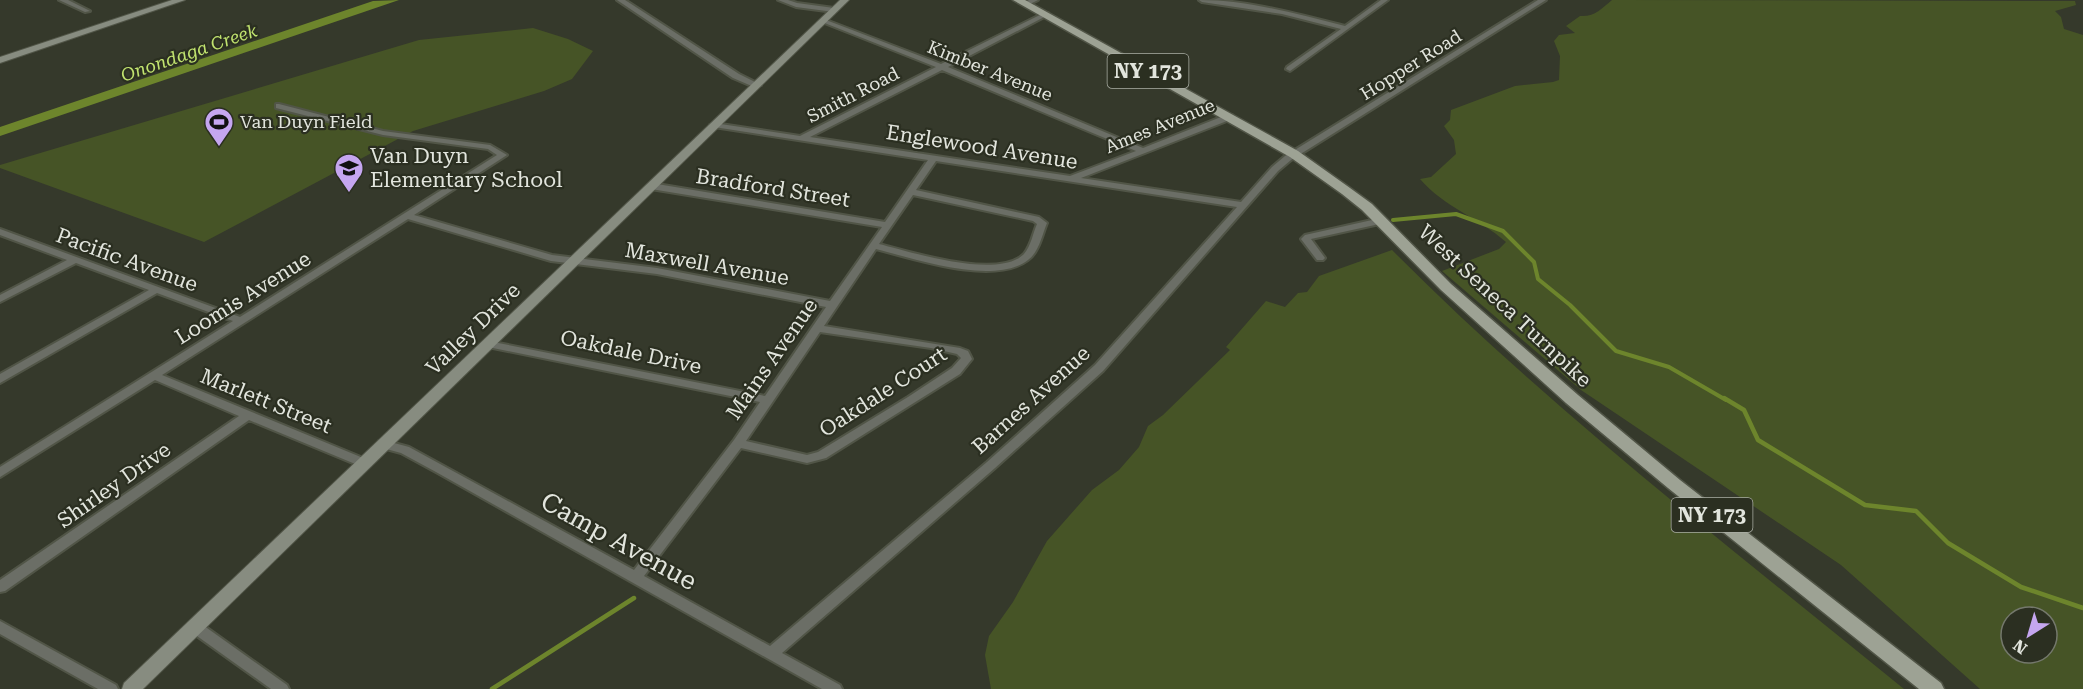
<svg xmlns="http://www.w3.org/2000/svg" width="2083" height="689" viewBox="0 0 2083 689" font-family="'Roboto Serif',serif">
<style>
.green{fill:#465426;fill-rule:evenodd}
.water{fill:#6d852c}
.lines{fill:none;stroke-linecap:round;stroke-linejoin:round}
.stream-far1{stroke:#6d852c;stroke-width:4}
.stream{stroke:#6d852c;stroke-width:4.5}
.street-casing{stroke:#515547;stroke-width:4}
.secondary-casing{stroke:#515547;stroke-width:2}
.primary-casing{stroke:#515547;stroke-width:3}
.street{fill:#6b6e66;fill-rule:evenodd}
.secondary{fill:#878c80;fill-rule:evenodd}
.primary{fill:#9da294;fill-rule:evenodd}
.labels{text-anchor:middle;stroke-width:4.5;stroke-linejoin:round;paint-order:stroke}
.far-water-label{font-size:18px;font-style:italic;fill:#c1e36f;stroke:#2b2f21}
.far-street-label{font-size:18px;fill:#e2e5dd;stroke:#2b2f21}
.far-poi-label{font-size:18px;fill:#e2e5dd;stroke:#2b2f21;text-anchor:start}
.shield{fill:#2b2f21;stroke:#abaea5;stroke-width:1.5}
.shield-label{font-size:20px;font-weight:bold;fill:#e2e5dd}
.street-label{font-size:21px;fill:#e2e5dd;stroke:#2b2f21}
.poi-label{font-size:21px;fill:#e2e5dd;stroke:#2b2f21;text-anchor:start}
.near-street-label{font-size:26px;fill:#e2e5dd;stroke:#2b2f21}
</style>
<rect width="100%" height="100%" fill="#35392b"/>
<g class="green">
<path d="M1612,0L2075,1L2076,5L2055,11L2061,17L2064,29L2083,35V689H1980L1841,565L1581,390L1442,271L1499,249L1506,242C1479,218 1444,207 1420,179L1431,177L1456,154L1454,140L1444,126L1450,120L1451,110L1515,86L1553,82L1559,80L1560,56L1554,41L1559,35L1575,33L1566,26L1580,16C1595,17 1601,9 1612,0ZM2011,617H2047V653H2011Z"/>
<path d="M533,28L568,39L593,51L572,79L544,91L413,131L204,242L0,168V165L419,40Z"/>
<path d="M1392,250C1551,410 1730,547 1904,689H991L985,655L989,636L1013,602L1047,541L1092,490L1119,470L1139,447L1148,426L1163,415L1230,350L1226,347L1266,301L1285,307L1298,293L1307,292L1319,276Z"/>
</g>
<path class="water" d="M399,0L0,136V127L373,1Z"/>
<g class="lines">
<path class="stream-far1" d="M1393,220L1456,214L1503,231L1534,262L1538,279L1570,305L1616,351L1669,367L1726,400"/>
<g class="stream">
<path d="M1724,398L1744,410L1758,440L1865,505L1916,511L1948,543L2021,587L2083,608"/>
<path d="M492,689L634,598"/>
</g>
<g class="street-casing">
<g id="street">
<path d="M59,0H68L90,11L85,12Z"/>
<path d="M617,0H625L739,74L761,85L754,87L733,78Z"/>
<path d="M778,0H788L797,3L834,8L837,10L834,12L796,7Z"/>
<path d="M1029,0H1038L1028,5H1024V3Z"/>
<path d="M1199,0C1248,0 1297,14 1345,26L1381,0H1388L1290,71L1286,69L1287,67L1341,29L1282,14L1202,2Z"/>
<path d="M1538,0H1546L1291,160L1278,171L1103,371L995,468L782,653L840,685L842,689H822L436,472L401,453L379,447L377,444L379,441L383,440L409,447L634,570L734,440L760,402L488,347L483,344L484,342L488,341L765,396L826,307L657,274L551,261L408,219L162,375L368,460L370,463L368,466H360L249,420L5,591L0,592V580L239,416L155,380L0,477V467L233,321L157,293L0,383V374L149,290L76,263L0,302V295L67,260L0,235V229L240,317L497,155L488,149L383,135L276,108V104H279L383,131L490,145L507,155L414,215L552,255L657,268L830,301L882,227L651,189L647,186L651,183L885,222L928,160L714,127L710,125L714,123L800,136L936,67L822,22V20H826L941,64L1044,13H1048V15L948,67L1143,148L1226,115H1232V119L1081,178L1241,202L1272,167L1285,156ZM942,70L1136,151L1070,176L810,137ZM936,161L1237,207L1095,365L987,462L770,646L644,576L741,448L807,463L826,458L960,374L972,359L968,351L960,348L824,326L876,249C915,259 994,286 1028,260C1039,252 1042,235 1047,223L1039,217L916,190ZM913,195L1033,221L1037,224C1033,233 1031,246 1024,254C998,280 911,252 879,244ZM820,332L931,348L957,354L961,358L952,368L908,397L818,452L807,455L746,441Z"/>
<path d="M1381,218L1384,219L1386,221L1384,223L1311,239L1325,258L1323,260H1317L1301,239L1305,235Z"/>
<path d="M0,621L116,685L118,689H98L0,634Z"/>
<path d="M195,621L200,623L287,685L289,689H271L190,631L188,627L190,623Z"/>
</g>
</g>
<g class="secondary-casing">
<g id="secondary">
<path d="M172,0H185L0,63V57Z"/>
<path d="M840,0H849L143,689H122L124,683Z"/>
</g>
</g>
<g class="primary-casing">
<path id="primary" d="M1013,0H1025L1298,151L1350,188L1372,204L1451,284L1578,395L1680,480L1941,683L1944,689H1919L1668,488L1566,403L1441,290L1362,210L1342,194L1290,157Z"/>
</g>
<use href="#street" class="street"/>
<use href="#secondary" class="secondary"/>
<use href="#primary" class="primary"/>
</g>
<defs>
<g id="stadium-pin" transform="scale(1.5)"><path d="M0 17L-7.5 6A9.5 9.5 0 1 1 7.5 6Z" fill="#c5a6f0" stroke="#2b2f21"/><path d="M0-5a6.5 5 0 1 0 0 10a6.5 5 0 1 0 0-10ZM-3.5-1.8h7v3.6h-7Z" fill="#111"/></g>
<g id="school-pin" transform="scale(1.5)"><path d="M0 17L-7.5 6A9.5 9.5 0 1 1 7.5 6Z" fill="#c5a6f0" stroke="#2b2f21"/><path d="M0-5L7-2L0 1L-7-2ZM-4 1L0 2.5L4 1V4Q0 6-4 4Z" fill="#111"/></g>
</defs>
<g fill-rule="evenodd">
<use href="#stadium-pin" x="219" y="122"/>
<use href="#school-pin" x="349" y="168"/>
</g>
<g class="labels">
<g class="far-water-label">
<text transform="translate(189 53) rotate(-19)" y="6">Onondaga Creek</text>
</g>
<g class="far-street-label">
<text transform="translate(1411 65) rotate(-32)" y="6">Hopper Road</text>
<text transform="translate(990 71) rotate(22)" y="6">Kimber Avenue</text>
<text transform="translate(853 95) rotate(-27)" y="6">Smith Road</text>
<text transform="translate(1160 126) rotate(-22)" y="6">Ames Avenue</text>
</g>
<g class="far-poi-label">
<text x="240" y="128">Van Duyn Field</text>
</g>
<g class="shield">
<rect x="1107.5" y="54" width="81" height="34" rx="4.5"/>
<rect x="1671.5" y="498" width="81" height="34" rx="4.5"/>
</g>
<g class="shield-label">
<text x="1148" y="78">NY 173</text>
<text x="1712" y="522">NY 173</text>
</g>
<g class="street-label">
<text transform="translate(982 147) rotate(9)" y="7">Englewood Avenue</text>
<text transform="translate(773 188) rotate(9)" y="7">Bradford Street</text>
<text transform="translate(127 260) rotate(20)" y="7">Pacific Avenue</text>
<text transform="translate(707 264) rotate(10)" y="7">Maxwell Avenue</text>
<text transform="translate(243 298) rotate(-32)" y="7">Loomis Avenue</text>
<text transform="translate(1505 306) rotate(43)" y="7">West Seneca Turnpike</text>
<text transform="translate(473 329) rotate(-44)" y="7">Valley Drive</text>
<text transform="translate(631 352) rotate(12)" y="7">Oakdale Drive</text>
<text transform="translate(772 359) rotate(-55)" y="7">Mains Avenue</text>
<text transform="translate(883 392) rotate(-33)" y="7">Oakdale Court</text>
<text transform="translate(1031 400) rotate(-42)" y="7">Barnes Avenue</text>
<text transform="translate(266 401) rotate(22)" y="7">Marlett Street</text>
<text transform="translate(114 485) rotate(-35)" y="7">Shirley Drive</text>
</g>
<g class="poi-label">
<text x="370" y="163">Van Duyn<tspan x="370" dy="24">Elementary School</tspan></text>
</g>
<g class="near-street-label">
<text transform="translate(619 541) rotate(29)" y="9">Camp Avenue</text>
</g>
</g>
<g transform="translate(2029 635) rotate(217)"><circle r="28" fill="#2b2f21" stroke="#74786c" stroke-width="1.5"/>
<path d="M0-4.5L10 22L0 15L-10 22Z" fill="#c5a6f0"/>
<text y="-9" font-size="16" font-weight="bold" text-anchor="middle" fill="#e2e5dd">N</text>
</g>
</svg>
